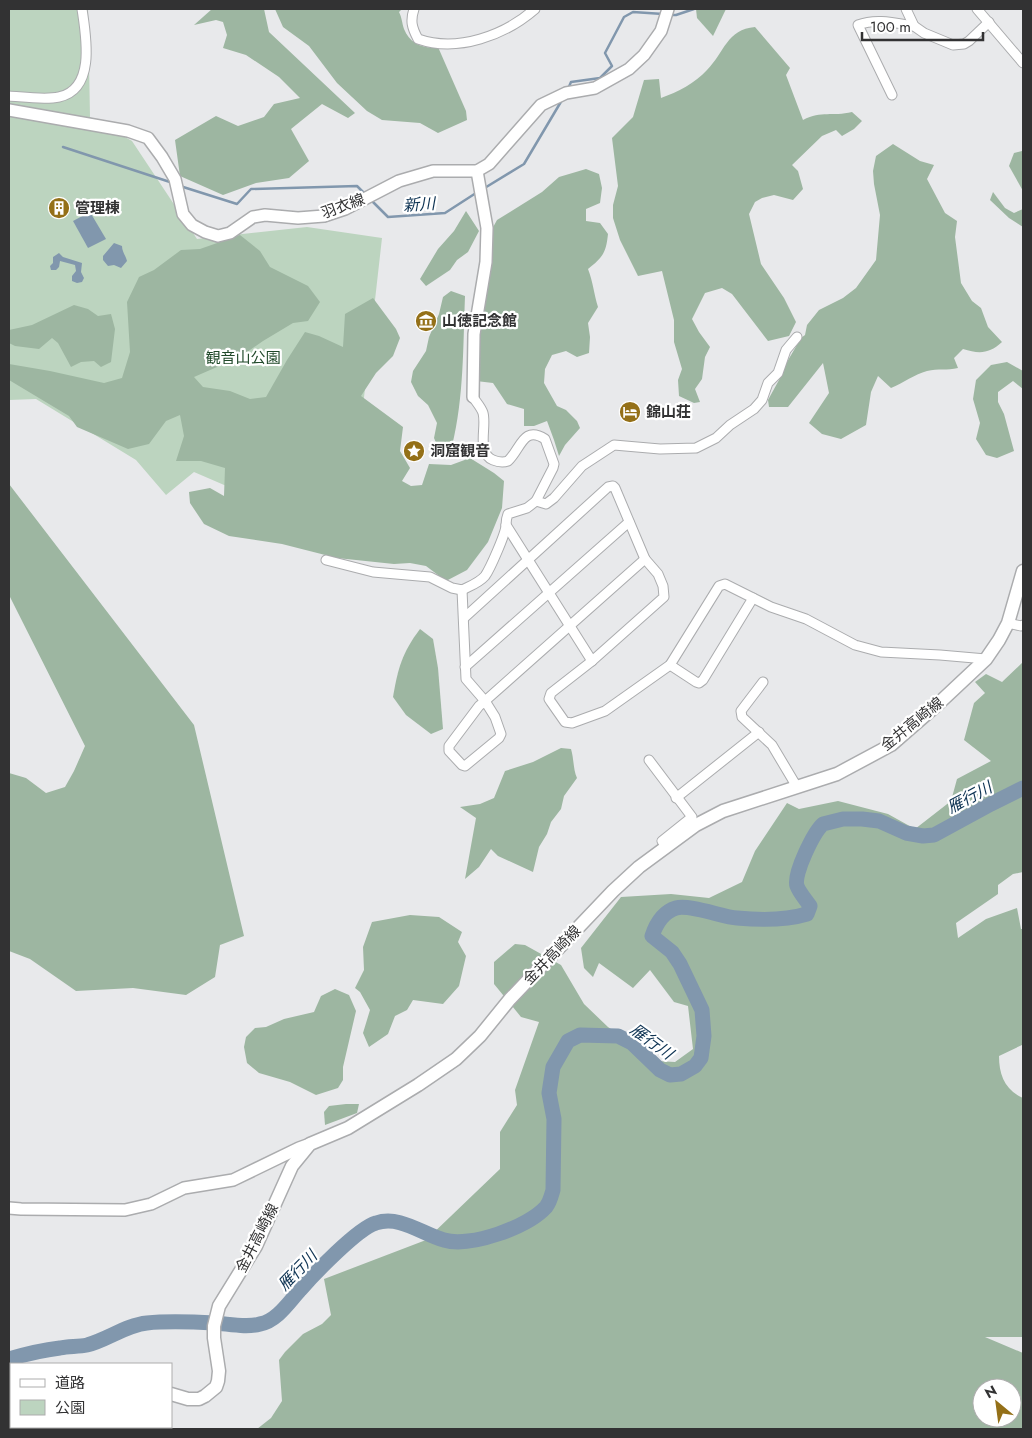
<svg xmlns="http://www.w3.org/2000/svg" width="1032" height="1438" viewBox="0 0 1032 1438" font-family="Jost,'Noto Sans JP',sans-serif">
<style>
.green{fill:#bcd4bf}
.forest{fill:#9db6a1;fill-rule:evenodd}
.water{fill:#8197ad}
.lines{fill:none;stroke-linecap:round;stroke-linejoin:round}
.stream{stroke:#8197ad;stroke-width:2.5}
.river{stroke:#8197ad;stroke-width:15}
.minor-casing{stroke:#abacae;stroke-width:11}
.tertiary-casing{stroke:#abacae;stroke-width:14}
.secondary-casing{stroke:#abacae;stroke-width:15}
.minor{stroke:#fff;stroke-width:9}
.tertiary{stroke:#fff;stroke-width:11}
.secondary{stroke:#fff;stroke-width:12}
.labels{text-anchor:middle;stroke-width:4.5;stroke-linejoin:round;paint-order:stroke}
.street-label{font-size:15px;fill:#323233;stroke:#fff}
.poi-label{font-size:15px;font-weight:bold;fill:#323233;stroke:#fff;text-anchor:start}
.park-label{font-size:15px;fill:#20492a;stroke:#fff}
.water-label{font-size:16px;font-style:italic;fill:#0e3353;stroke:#fff}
</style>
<rect width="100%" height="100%" fill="#e8e9eb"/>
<path class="green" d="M9,9H88L90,117L132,141L197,239L307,227L382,238L360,433L335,533L194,472L166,495L136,460L36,399L9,400Z"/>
<g class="forest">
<path d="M212,9H264L269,32L355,113L348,118L322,104L291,129L309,161L289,178L256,183L223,195L180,176L175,140L216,116L238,126L264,117L274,104L300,98L279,77L246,55L223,48L227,35L223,22L216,20L194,25Z"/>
<path d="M275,9H402L399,12C402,18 402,23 404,29C410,44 423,49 438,47L466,111L467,120L438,133L420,123L382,120L367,111L337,83L309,46L283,27Z"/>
<path d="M696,9H726L713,36L697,18Z"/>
<path d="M755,27L790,68L786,75L803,120C822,110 832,117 852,112L862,121L854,129L842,136L836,130L822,136L792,165L798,171L803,189L793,200L774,195L762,198L755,202L749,214L761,264L784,298L796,322L789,336L768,341L732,294L722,288L705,293L692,319L699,332L710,347L705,357L702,379L695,389L700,402L694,403L679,396L678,380L682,369L674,342V320L662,271L638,276L620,240L613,218V205L618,186L612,138L633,117L644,80L659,79L661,98C678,92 695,83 707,70C724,53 727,29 755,27Z"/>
<path d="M893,144L920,161L934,165L927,179L945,213L957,221L955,237L961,283L972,301L981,308L988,327L1002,342C989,354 979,354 963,349L954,358L958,368C947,371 938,368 927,371C915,374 903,383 891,388L878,376L871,392L866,425L841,439L822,434L809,423L829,393L823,363L788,407H769L768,400L779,380L787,362L801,338L805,335L807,325L819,310L843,298L856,288L876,260L880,215L874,184L873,171L876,156Z"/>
<path d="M1022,151L1023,152V191L1009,166L1014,153Z"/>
<path d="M586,169L599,174L602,188L600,203L586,209V221L600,223L608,234C606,253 603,257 588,269C593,282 594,294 598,307L588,323L590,337L589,353L577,357L566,351L552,355L545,369L544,383L557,406L566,410L577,421L580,428L565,445L559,456L554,440L547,421L534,426H524V409L507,404L493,383L476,381L479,360V332L491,231L497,220L542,192L559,177Z"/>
<path d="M993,192L1005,208L1014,213L1023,209V227L1009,218L990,200Z"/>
<path d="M466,211L479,231L468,252L457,260L450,270L426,286L420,279L438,249L454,231Z"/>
<path d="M240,235L260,251L270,267L308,286L320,302L308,321L293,323L263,341L240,357L194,377L203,387L230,391L250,399L266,397L287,360L305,332L319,336L343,347L345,314L373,298L396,329L400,338L393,356L376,373L361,396L403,427L400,451L410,468L402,481L411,486L422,485L429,464L451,465L470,458L494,473L504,481L502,508L488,542L467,570L446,581L426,566L410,563L394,564L337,558L282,544L229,536L204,524L190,503L189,492L210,488L224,496L225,468L201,461H176L184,436L180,415L166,421L149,444L128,449L77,427L69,416L9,380V364L50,371L104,383L122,378L130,352L127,302L139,277L154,270L181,250L200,249Z"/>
<path d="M451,291L465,296C463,346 464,397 452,446L440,452L434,438L437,423L428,405L418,396L411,382L413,371L426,351L429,337L439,314L443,297Z"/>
<path d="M74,305L88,309L98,316L111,314L115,329L111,362L101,367L94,361L81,362L71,367L58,343L52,338L39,349L15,346L9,343V330L32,325Z"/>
<path d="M1007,362L1023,371V389L1013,381L998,392V402L1004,414L1014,451L997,458L986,455L976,439L980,423L973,399L976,380L991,365Z"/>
<path d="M9,484L194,725L244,936L220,945L215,977L186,995L133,988L76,991L30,959L9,951V773L26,778L46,793L65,787L74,771L85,746L9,595Z"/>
<path d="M420,629L433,639L438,668L443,729L431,734L406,715L393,697C398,668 402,653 420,629Z"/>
<path d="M1023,662V872L1013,874L998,885V894L956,923L958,938L986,919L1017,908L1021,929H1023V1047L1022,1045L999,1056C999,1075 1005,1090 1023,1098V1337H985L1023,1353V1429H257L271,1418L282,1401L279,1360L285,1352L303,1334L322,1324L331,1315L324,1279L426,1240L500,1169V1132L517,1105L515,1090L539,1022L521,1017L494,984V962L515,944L525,945L561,965L584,1004L608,1027L657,1061L675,1062L693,1049L688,1006L674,1002L650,970L633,988L599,963L593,977L584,968L581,948L621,897L671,894L709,898L742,882L755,851L787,803L799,809L838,801L888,814L915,829L951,801L957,779L991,761L964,740L974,703L985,693L975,682L986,674L1002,682ZM982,1388H1012V1418H982Z"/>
<path d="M561,748L571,749C574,759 573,769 577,778L564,796L561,809L551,822L547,834L539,847L533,872L498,856L491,849L479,867L465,879L476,818L460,807L480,804L494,798L505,771L533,762Z"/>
<path d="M410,915L439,917L462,932L458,942L466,956L459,986L443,1004L413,1000L407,1010L395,1016L388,1034L369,1047L363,1033L370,1010L360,992L355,988L364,970L363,947L372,922Z"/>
<path d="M335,989L349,995L356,1011L343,1067V1080L338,1088L316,1095L290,1082L259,1073L247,1063L244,1047L246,1037L255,1028L266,1027L284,1019L314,1012L321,996Z"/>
<path d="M346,1104H359L357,1113L325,1125L324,1112L329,1106Z"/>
</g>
<g class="water">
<path d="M90,212L106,239L88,248L73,221Z"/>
<path d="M114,243L122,246C122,252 126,256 127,261L121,268L114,265L108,266L103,260V256Z"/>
<path d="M59,253L63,257L82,263L81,272L84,278L82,282L77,283L72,281V276L76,271L75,265L60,261L59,267L56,270H51L50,266L53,263V257Z"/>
</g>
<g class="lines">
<g class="stream">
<path d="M671,15H676L694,9"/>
<path d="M568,89L571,82L600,78L612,66L605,53L624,17L633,12L663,14"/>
<path d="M63,147L173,183"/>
<path d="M180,186L237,204L251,189L357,186L366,195"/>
<path d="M483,189L524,164L562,100"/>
<path d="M370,199L388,217L445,213L476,193"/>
</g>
<path class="river" d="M9,1359C26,1354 43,1350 60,1348C69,1346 78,1347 87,1345C107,1340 126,1325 147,1323C167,1321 195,1322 215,1323C229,1324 247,1328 260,1324C277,1321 289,1302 300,1290C313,1275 358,1228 376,1223C400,1215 422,1234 444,1240C470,1248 528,1227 546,1207C550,1202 551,1197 553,1190L554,1119L549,1093L553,1067L568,1041L580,1035L618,1036L632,1043L660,1070L670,1075L681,1074L695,1066L701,1058L704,1036L702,1010L680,964L672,952L652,936C656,924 663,912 676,908C689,904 723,917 737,918C758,920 787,920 807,914L810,906C806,900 799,892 797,886C793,874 814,832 823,824L843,819H862L879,821L906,833L923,836L934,835L991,804L1023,788"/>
<g class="minor-casing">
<g id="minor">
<path d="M414,9C410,21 412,28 418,39C458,53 505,35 535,9"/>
<path d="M906,9L914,26L924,33L953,45L964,44L969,41L989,22"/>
<path d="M977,9L1023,63"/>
<path d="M892,95L858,25C876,18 895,23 914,26"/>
<path d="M9,96C24,97 45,100 59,97C96,89 86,36 82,9"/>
<path d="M536,501L546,504L554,498L582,466L614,445L660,449L696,448L716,438L730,425L754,409L762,400L768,383L778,373L786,350L797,337"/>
<path d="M506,525L592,661"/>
<path d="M326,560L373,572L430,577L452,588L462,590C470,586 479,583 485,576C490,569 506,533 506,525C506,521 506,519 508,514L527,508L536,501L553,468L554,464L545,439C523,425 521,449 508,461C502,463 498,462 493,460C476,453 487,427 483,413C481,407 476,402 473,397"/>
<path d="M462,590L466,679L485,701L495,717L501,734L499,738L465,766L462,765L449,751V746L479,706L485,701L645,559"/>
<path d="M464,618L608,487L613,486L615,488L645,559L658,574L663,586L664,597L592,661L551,693L549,699L551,702L565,722L572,723L605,711L670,665L719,586L725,584L771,607L806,619L855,645L881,652L940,655L986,659"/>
<path d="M1008,623L1021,626L1023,625"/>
<path d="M670,665L696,682L699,683L703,680L753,598"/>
<path d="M465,667L629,522"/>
<path d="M763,682L741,711L742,717L772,745L797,787"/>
<path d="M649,760L692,817L662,841L666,847"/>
<path d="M676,798L759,732"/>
</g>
</g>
<g class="tertiary-casing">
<g id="tertiary">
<path d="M9,110L128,131L148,138L162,157L175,179L183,214L192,225L205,232L218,236L230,233L253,217L265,215L298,218L324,216L345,209L399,181L433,171H477L489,164L541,105L566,93L595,88L629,69L644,55L661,31L668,9"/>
<path d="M473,397L474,334L486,262L487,228L477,171"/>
<path d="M9,1208L21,1209L125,1210L151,1204L184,1188L233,1180L299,1148L310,1144"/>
</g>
</g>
<g class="secondary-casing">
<g id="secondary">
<path d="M171,1394L188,1399H199L205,1396L216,1387L218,1381L219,1371L214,1338V1326L219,1306L256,1246L292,1166L310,1144L348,1128L418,1085L456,1059L480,1036L510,999L613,891L639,867L696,825L723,811L837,774L891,745L938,704L986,659L999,640L1008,623L1023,571"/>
<path d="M9,1413L11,1414"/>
</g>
</g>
<use href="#minor" class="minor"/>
<use href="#tertiary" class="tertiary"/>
<use href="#secondary" class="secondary"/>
</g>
<defs>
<g id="building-disc" transform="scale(1.125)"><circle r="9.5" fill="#947018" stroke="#fff"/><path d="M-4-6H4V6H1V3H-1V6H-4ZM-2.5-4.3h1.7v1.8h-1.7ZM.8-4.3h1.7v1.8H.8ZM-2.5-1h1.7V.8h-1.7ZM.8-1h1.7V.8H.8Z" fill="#fff"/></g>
<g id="museum-disc" transform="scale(1.125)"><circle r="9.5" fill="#947018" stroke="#fff"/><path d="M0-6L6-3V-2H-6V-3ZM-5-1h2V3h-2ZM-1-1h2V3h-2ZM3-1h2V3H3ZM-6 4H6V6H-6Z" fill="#fff"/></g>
<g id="hotel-disc" transform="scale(1.125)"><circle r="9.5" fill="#947018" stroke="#fff"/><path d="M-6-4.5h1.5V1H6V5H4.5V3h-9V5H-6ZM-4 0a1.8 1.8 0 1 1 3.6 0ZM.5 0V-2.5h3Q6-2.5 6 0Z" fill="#fff"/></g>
<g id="sight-disc" transform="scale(1.125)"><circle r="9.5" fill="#947018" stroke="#fff"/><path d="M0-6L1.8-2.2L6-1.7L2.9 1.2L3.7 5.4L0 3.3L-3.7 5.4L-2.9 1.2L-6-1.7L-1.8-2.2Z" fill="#fff"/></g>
</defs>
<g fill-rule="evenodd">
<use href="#building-disc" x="59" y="208"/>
<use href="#museum-disc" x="426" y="321"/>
<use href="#hotel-disc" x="630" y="412"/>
<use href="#sight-disc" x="414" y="451"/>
</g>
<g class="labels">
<g class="street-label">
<text transform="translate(343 206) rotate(-20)" y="5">羽衣線</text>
<text transform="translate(912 724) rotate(-39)" y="5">金井高崎線</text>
<text transform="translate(552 955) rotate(-46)" y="5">金井高崎線</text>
<text transform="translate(257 1238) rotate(-63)" y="5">金井高崎線</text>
</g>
<g class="poi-label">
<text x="75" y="213">管理棟</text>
<text x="442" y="326">山徳記念館</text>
<text x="646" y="417">錦山荘</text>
<text x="430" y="456">洞窟観音</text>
</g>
<g class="park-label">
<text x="243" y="363">観音山公園</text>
</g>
<g class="water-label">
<text transform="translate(419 204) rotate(-4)" y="6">新川</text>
<text transform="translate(969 797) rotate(-28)" y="6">雁行川</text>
<text transform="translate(652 1041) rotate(36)" y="6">雁行川</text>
<text transform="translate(297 1270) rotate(-46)" y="6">雁行川</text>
</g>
</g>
<rect width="1032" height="1438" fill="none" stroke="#323233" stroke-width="20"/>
<rect x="10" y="1363" width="162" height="65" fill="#ffffff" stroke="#adadad"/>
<rect x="20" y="1379" width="25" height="8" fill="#ffffff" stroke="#adadad"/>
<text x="55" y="1388" font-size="15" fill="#323233">道路</text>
<rect x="20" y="1400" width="25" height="15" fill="#bcd4bf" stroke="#adadad"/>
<text x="55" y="1413" font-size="15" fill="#323233">公園</text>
<g transform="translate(997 1403) rotate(331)"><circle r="24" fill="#ffffff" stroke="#adadad"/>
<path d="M0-4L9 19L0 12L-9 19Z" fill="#947018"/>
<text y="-8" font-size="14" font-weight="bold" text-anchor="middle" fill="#323233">N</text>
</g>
<path d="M862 32v8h121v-8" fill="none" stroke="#323233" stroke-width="2.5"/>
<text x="870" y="32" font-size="15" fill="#323233" stroke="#ffffff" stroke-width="4" paint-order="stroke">100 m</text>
</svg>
